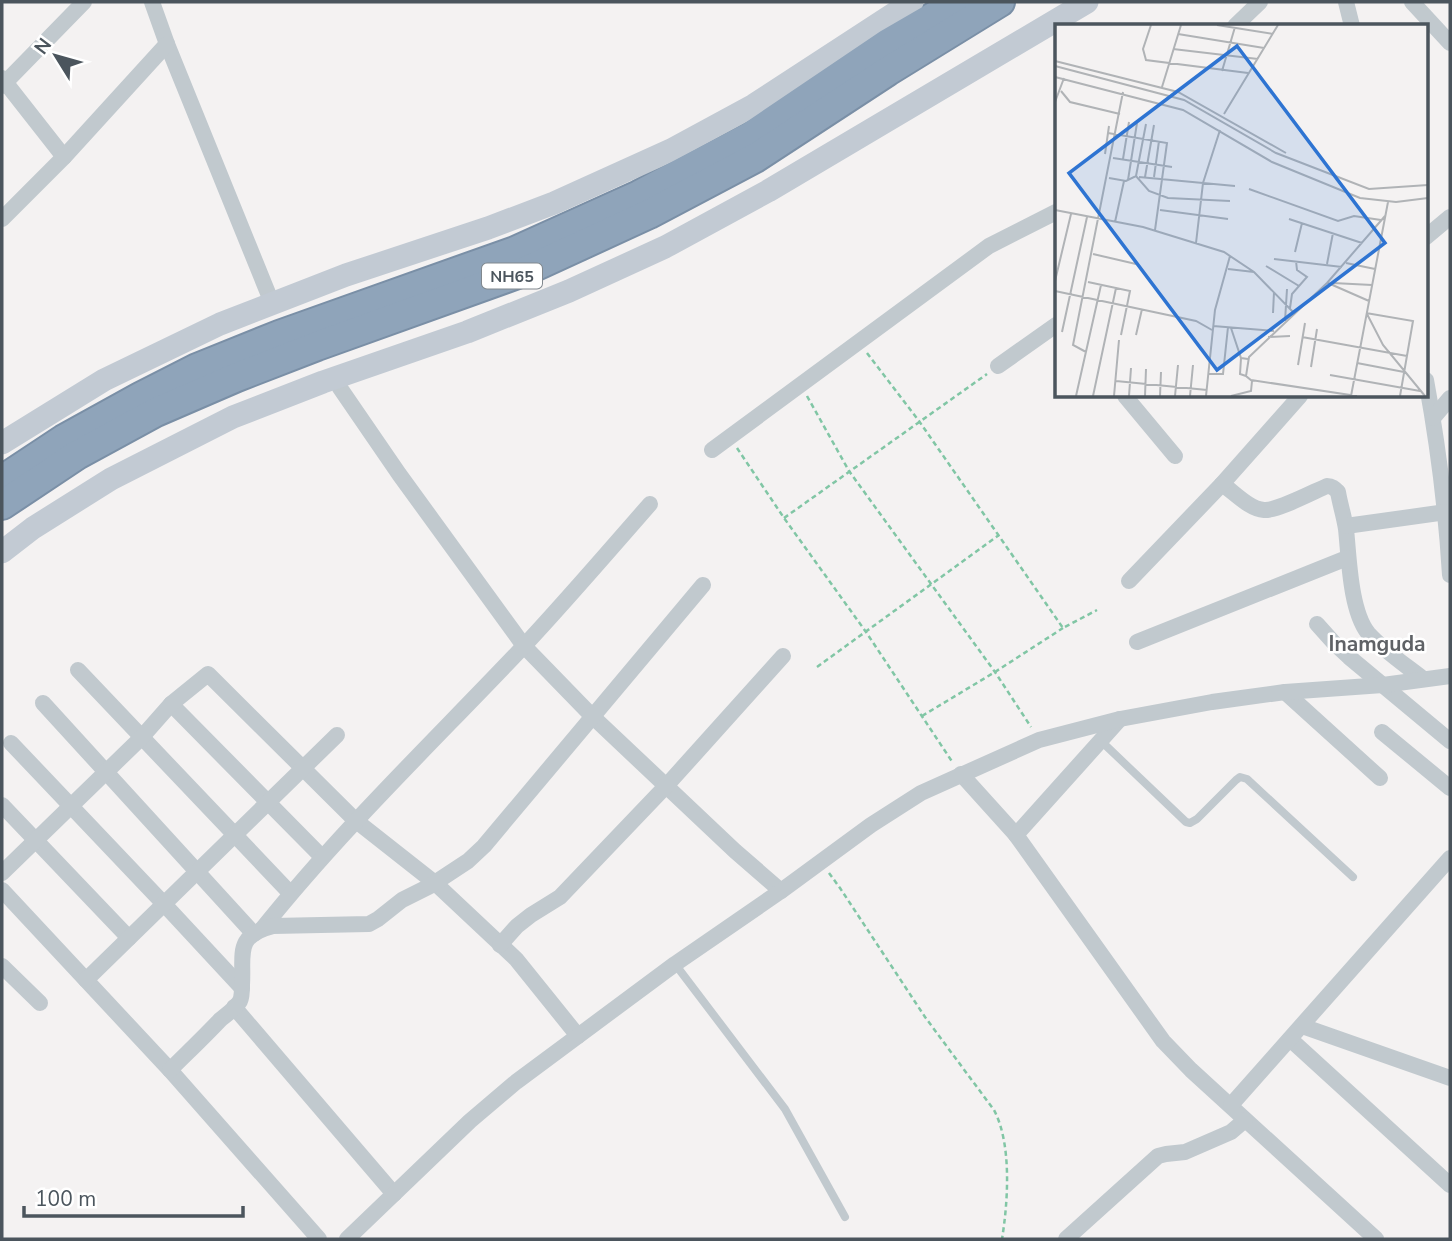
<svg xmlns="http://www.w3.org/2000/svg" width="1452" height="1241" viewBox="0 0 1452 1241" font-family="'Nunito Sans',sans-serif">
<style>
.lines{fill:none;stroke-linecap:round;stroke-linejoin:round}
.highway-casing{stroke:#7a8fa6;stroke-width:32}
.path{stroke:#81c6a5;stroke-width:2.5;stroke-dasharray:5 3.5;stroke-linecap:butt}
.lane{stroke:#c1c9ce;stroke-width:8}
.street{stroke:#c1c9ce;stroke-width:16}
.secondary{stroke:#c2cad3;stroke-width:23}
.highway{stroke:#8fa4ba;stroke-width:28}
.labels{text-anchor:middle;stroke-width:5;stroke-linejoin:round;paint-order:stroke}
.shield{fill:#fff;stroke:#81888e;stroke-width:2}
.shield-label{font-size:16px;font-weight:bold;fill:#4b555d}
.quarter-label{font-size:21px;font-weight:bold;fill:#5f6266;stroke:#fff}
.inset-road{fill:none;stroke:#b0b3b6;stroke-width:2}
.view{fill:#2e74d2;fill-opacity:0.15;stroke:#2e74d2;stroke-width:3.5}
.inset-edge{fill:none;stroke:#4b555d;stroke-width:3.5}
</style>
<rect width="100%" height="100%" fill="#f4f2f2"/>
<g class="lines">
<g class="highway-casing">
<g id="highway">
<path d="M2,480L64,439L140,397L197,368L279,335L515,251L639,195L749,137L888,43L959,2"/>
<path d="M2,505L77,455L156,412L237,377L317,346L523,272L649,214L755,158L888,71L1000,2"/>
</g>
</g>
<g class="path">
<path d="M867,353L919,421L1063,628L1097,610"/>
<path d="M807,396L849,471L995,672L1031,727"/>
<path d="M737,448L784,518L866,632L953,763"/>
<path d="M784,518L987,374"/>
<path d="M817,667L999,535"/>
<path d="M922,716L995,672L1063,628"/>
<path d="M829,873L840,888L925,1017L994,1110C1012,1144 1008,1202 1002,1239"/>
</g>
<g class="lane">
<path d="M1101,741L1186,822L1190,823L1197,819L1236,780L1240,777L1247,779L1353,877"/>
<path d="M675,964L785,1109L845,1217"/>
</g>
<g class="street">
<path d="M152,2L167,44L272,303"/>
<path d="M1346,2L1352,26"/>
<path d="M1412,2L1450,43"/>
<path d="M1235,26L1260,2"/>
<path d="M2,78L64,157"/>
<path d="M2,86L84,2"/>
<path d="M2,219L64,157L167,44"/>
<path d="M1426,237L1450,217"/>
<path d="M998,366L1056,325"/>
<path d="M336,377L340,388L399,474L524,646L592,716L735,851L781,891"/>
<path d="M1426,380C1438,445 1446,509 1450,575"/>
<path d="M1125,396L1175,456"/>
<path d="M1433,418L1450,398"/>
<path d="M712,450L989,246L1056,212"/>
<path d="M1222,484C1234,492 1249,509 1264,510C1277,511 1313,492 1327,486C1332,486 1334,488 1338,492C1340,504 1344,516 1346,529C1349,557 1350,610 1368,633C1383,650 1404,664 1422,678"/>
<path d="M1346,526L1446,512"/>
<path d="M1129,581L1222,484L1300,396"/>
<path d="M1317,624L1334,643L1349,657L1450,741"/>
<path d="M1137,642L1347,558"/>
<path d="M78,670L290,893"/>
<path d="M1285,692L1380,778"/>
<path d="M43,703L254,934"/>
<path d="M171,704L322,857"/>
<path d="M1382,732L1450,788"/>
<path d="M11,743L164,904L242,988"/>
<path d="M961,774L1016,835L1163,1041L1191,1070L1376,1239"/>
<path d="M2,805L129,938"/>
<path d="M1016,835L1120,719"/>
<path d="M2,873L141,738L171,704L208,674L355,820L435,883L516,959L578,1036"/>
<path d="M2,890L170,1070L319,1239"/>
<path d="M262,929C342,829 435,740 523,647C566,601 608,552 650,504"/>
<path d="M500,945L517,926L531,915L560,897L667,785L783,656"/>
<path d="M2,966L40,1003"/>
<path d="M86,980L337,735"/>
<path d="M234,1007L394,1194"/>
<path d="M1302,1026L1450,1078"/>
<path d="M1290,1039L1450,1185"/>
<path d="M170,1070C187,1053 204,1037 220,1020C226,1015 236,1008 240,1001C242,997 242,990 242,985C244,954 234,936 273,926L369,924L378,919L402,900L430,886L468,861L484,846L703,585"/>
<path d="M1231,1105L1450,858"/>
<path d="M347,1239L470,1121L516,1082L675,964L781,891L871,825L921,793L1039,740L1120,719L1212,702L1285,692L1383,685L1450,676"/>
<path d="M1066,1239L1158,1156L1166,1154L1185,1152L1231,1132L1245,1120"/>
</g>
<g class="secondary">
<path d="M2,443L104,380L220,324L346,275L488,228L554,203L671,150L754,105L912,2"/>
<path d="M2,552L33,528L111,479L233,417L323,382L467,332L569,291L665,247L768,191L1087,2"/>
</g>
<use href="#highway" class="highway"/>
</g>
<g class="labels">
<rect class="shield" x="482" y="263.5" width="60" height="25" rx="5"/>
<g class="shield-label">
<text x="512" y="282">NH65</text>
</g>
<g class="quarter-label">
<text x="1377" y="651">Inamguda</text>
</g>
</g>
<g transform="translate(1055 24)">
<rect width="373" height="373" fill="#f4f2f2"/>
<path class="inset-road" d="M96,1L88,25L91,36L193,49M162,1L218,10M123,10L209,24M118,25L203,35M0,37L123,68L231,129M0,42L129,76L221,129L314,165L373,161M167,47L180,3M0,53L128,86L217,138L305,174L341,178L373,174M107,63L126,1M6,67L15,78L65,90M0,78L9,54M169,90L223,1M53,109L112,119L100,206M50,130L54,102M58,134L117,143M68,135L74,98M81,152L91,100M84,153L180,162M90,153L99,101M99,153L104,117M54,154L71,157L81,152L94,167L113,174L175,177M73,156L82,99M194,165L283,197L299,192L326,196M0,186L88,203L169,228L199,248L239,289M105,186L173,195M234,195L307,219M60,198L69,157M141,219L148,159L165,106M240,228L247,199M38,230L81,240M219,235L287,243M291,239L320,245M272,240L278,209M211,242L244,262M173,245L199,248M0,257L16,190M33,258L75,267L66,311M273,259L314,277M278,259L317,261M0,267L141,297L157,306M235,284L237,270L252,253L242,246L241,237M218,289L219,268M311,289L358,297L345,372M312,290L328,321L370,372M230,297L232,265M158,302L219,307M176,304L186,334L193,335M7,308L32,193M81,311L87,285M213,313L235,312M247,313L352,332M31,328L18,321L68,68M186,334L185,350L191,352M302,339L349,348M243,341L250,299M256,343L262,305M153,350H168L173,303M275,351L365,367M196,356L302,372M61,357L152,366M21,372L46,261M38,372L61,264M59,372L64,316M74,372L76,344M90,372L91,345M105,372L106,348M120,372L123,341M135,372L138,341M151,372L160,286L175,232M176,372L196,367L197,357L191,352L194,333L272,259L330,192M296,372L333,178"/>
<path class="view" d="M182,22L330,219L162,346L14,149Z"/>
<rect width="373" height="373" class="inset-edge"/>
</g>
<rect width="1452" height="1241" fill="none" stroke="#4b555d" stroke-width="7"/>
<g transform="translate(56 56) rotate(307)" stroke="#ffffff" stroke-width="5" paint-order="stroke">
<path d="M0-5L12 26L0 18L-12 26Z" fill="#4b555d"/>
<text y="-10" font-size="19" font-weight="bold" text-anchor="middle" fill="#4b555d">N</text>
</g>
<path d="M24 1206v10h219v-10" fill="none" stroke="#4b555d" stroke-width="3.5"/>
<text x="35" y="1206" font-size="21" fill="#4b555d" stroke="#ffffff" stroke-width="5" paint-order="stroke">100 m</text>
</svg>
